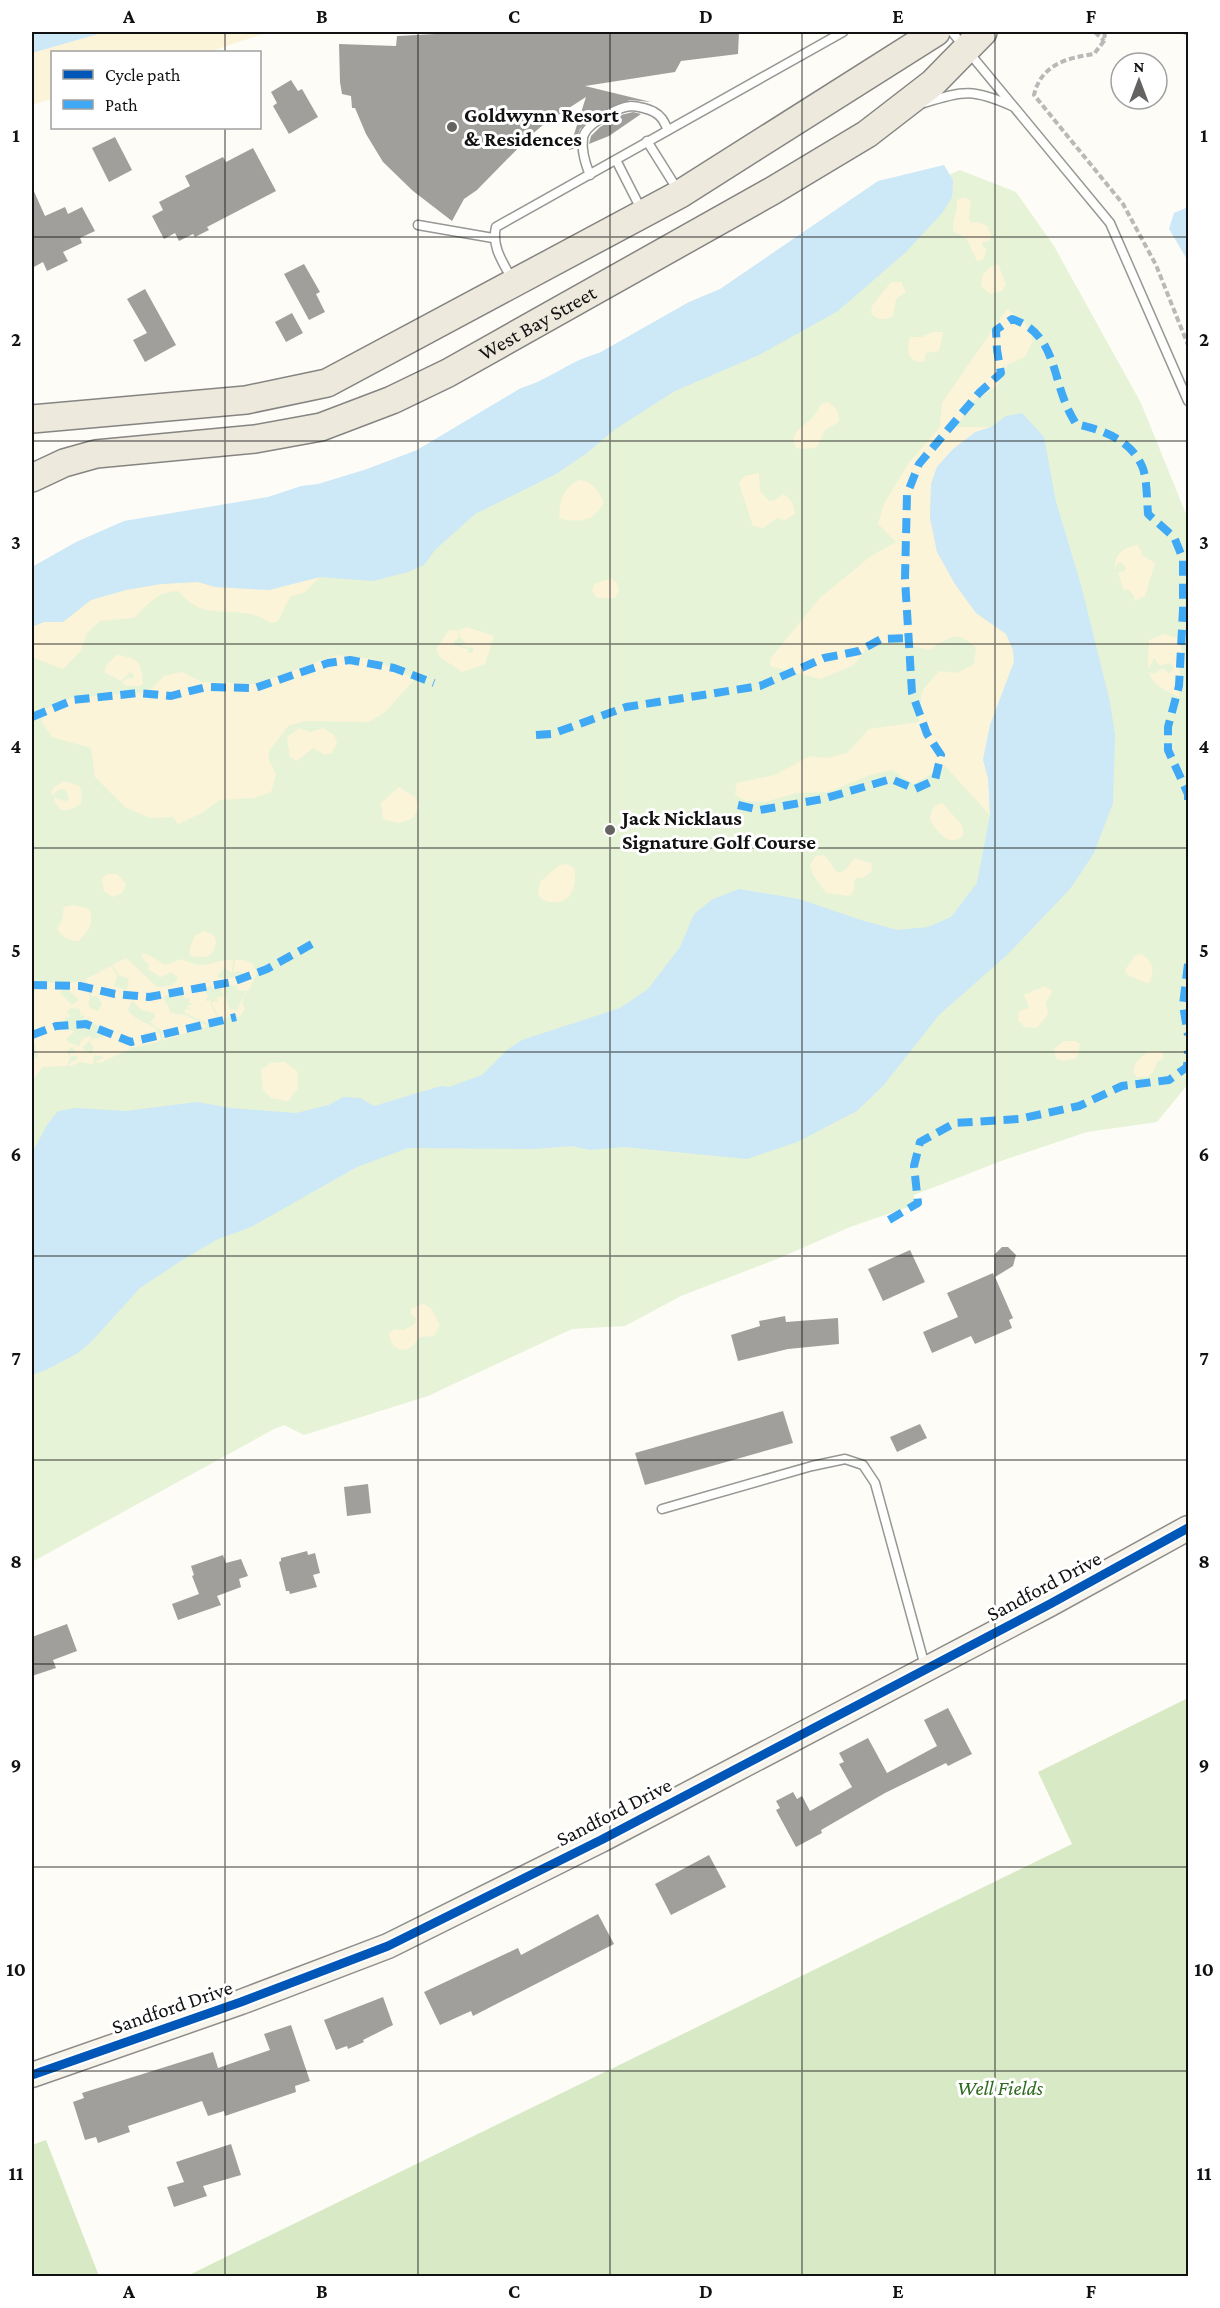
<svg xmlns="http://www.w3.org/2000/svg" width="1220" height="2308" viewBox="0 0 1220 2308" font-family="'Crimson Pro',serif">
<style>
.green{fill:#e7f3d7}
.forest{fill:#d8eac5}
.sand{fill:#fcf4d9;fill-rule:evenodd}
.water{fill:#cde8f7}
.building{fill:#a19f9c}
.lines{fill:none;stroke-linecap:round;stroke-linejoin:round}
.lane-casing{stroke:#979795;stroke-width:11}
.secondary-casing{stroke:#8e8d8b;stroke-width:27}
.primary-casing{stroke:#858482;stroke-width:30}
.path{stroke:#b9b9b8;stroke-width:4;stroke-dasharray:6 3;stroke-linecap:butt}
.lane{stroke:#fffffe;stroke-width:8}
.secondary{stroke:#f6f4eb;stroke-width:24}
.primary{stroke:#ede9dc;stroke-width:27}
.quiet{stroke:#3fa9f5;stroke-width:8;stroke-dasharray:15 8;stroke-linecap:butt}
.cycleway-casing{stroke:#fff;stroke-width:13}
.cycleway{stroke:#0057b8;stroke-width:9}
.grid{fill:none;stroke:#111;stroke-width:1.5;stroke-opacity:0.55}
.poi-dot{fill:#646362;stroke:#fff;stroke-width:2}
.labels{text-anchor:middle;stroke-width:6;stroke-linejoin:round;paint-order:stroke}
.poi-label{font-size:21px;font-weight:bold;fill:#111;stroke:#fff;text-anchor:start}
.street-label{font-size:21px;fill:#111;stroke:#fff}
.park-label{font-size:21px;font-style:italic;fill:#2f6b1f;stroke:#fff}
.neatline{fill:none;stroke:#111;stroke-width:2}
.grid-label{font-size:20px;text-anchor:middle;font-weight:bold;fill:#111}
</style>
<rect width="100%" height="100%" fill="#fdfcf7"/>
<path class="green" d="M960,170L1016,192L1054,246L1141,403L1188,519V1084L1157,1122L1087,1132L1001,1161L914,1195V1205L850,1227L782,1257L681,1296L625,1326L572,1329L428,1396L304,1435L284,1425L274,1429L32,1562V575L308,536L905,194Z"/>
<g class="forest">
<path d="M1188,1698V2276H187L1072,1844L1038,1772Z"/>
<path d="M46,2140L99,2276H32V2145Z"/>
</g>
<g class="sand">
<path d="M32,32H269L209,52H52V99L32,105Z"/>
<path d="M966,197L971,202L969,219L971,223L977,222L987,226L992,237L989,241L983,242L982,246L987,249L983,260L977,261L967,239L953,231C952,219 958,212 957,200Z"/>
<path d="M998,264L1006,284L1002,291L990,294L981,286C981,273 987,268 998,264Z"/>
<path d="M891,282H901L906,292L896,299L893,316C884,320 878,321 871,313L872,306Z"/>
<path d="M1007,309L1026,324L1033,341L1025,357L1008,364L997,386L973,401L956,427H991L975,433L937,467L931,484L930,518L937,552L955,584L976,613L1006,634L1013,650L1014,662L990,725L983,760L988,778L990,815L945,766L914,784L892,770L870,775L828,792L796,793L765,802L746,801L735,795L737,783L775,775L810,756L827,758L847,753L869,729L919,722L922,691L939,671L958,673L974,664L976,648C956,628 951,638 929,650L894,641L866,649L854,665L820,679L770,666L771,658L820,598L871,556L896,542L878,524L884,504L908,464L940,427L942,403Z"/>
<path d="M932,332H943L939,351L926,353L924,362L915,361L909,356L908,346L910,337H922Z"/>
<path d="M827,402C835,405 840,413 839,422L825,430L817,447L807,449L796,448L793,438C801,422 813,424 820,405Z"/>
<path d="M759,473L760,491L769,501L775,500L783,494C792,500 794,504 795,514L785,520L777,518L763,528L753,526L739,483L744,476Z"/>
<path d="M579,480C594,482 597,490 604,502C595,521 578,524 559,518C560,500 562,489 579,480Z"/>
<path d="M1138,545L1143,556L1155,563L1145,596L1134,601V596L1128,589L1124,591L1118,572H1123L1126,568L1121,562L1117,564L1115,570C1115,553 1122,548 1138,545Z"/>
<path d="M320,577L305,592L290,597L278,621L272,623C265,620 257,615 250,614C219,608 202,619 178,591C158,591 147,605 134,618L100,621L87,633L81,651L63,669L32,657V627L44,622H63L91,600L126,590L161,584L198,582L215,587L269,590Z"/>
<path d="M611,578L617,583L619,591L615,598H597L592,591L595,584Z"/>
<path d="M467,627L494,636L485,664L462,672L440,657L436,649L449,630H457L459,637L454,642V645L467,649L469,653H473V648L461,646L466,643L460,637L459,630Z"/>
<path d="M1165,634L1179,639L1183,654L1176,660L1180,674L1179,697C1166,690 1153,687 1149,672L1155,674L1160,669H1164L1169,674L1174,668L1170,663L1160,666L1154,658L1148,669L1149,640Z"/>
<path d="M117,655C138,658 142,662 143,684L139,686H126L122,682L128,678L133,679L134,675L130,672L121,681L104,672L107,664Z"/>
<path d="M336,655L372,659L415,679L384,713L369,722L305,721L288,726L270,750L268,758L276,774L271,792L254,798L219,800L202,813L178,824L173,817L150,818L125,807L95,777L91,748L52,737L42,722L44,710L71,698L148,692L164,676L182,672L202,682L257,684Z"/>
<path d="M299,728L310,732L323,728L334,735L337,743L332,753L325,755L313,748L297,761L290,757L287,737Z"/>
<path d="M64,781L79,786L82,793L81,804C68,811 58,816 54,797L66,802L69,798L65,789H59L53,796L51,793L53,788Z"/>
<path d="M399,787L415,797L419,807L412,819L398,823L383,819L381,803Z"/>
<path d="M942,803C947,806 947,810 952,814C960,823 964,824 963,836C949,848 936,831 930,819C931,811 933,805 942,803Z"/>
<path d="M823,855C831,860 832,869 839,873L847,869L854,858L871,863L872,871L863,878H857L854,881L855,888L850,896L826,893L813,875L810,865L815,857Z"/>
<path d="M565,864L570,865L575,870C576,893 568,908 543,900L538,894L540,882L558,866Z"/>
<path d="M107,874H117L126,884L123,892L113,897L104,891L102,878Z"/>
<path d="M74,905L89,909C95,923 88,931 79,941C70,941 62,937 57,929L62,920L64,907Z"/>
<path d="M204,931L214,935C218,945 215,951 207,957L191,956L189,950L195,936Z"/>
<path d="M141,953C150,954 157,961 166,965L181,959C209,972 208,960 233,960L232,973L225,968L218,974V978H229L242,975V972L237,971L233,973L235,960H244L253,964L257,973L248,991H246L242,1003L245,1009L239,1017L235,1014L220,1020L212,1004L214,1001L219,1002L216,998L223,996L222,989H212L211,984L209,987L204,985V989L208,996L206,1000L208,1002L211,998V1005L219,1021L209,1024L185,1013V1009L193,1010L187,1007L194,1003H189L190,999L185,998L183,995L182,996L181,993L165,996L164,1000L168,1005L170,1012L177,1015L183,1014L208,1026L163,1040L162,1031L150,1022L155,1017L154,1013L142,1010L132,1001L128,1010C134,1020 147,1022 157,1029L156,1033H159L161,1041L132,1048L100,1063L95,1062L105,1057L94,1055L93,1064L79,1062L69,1067L70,1063L78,1059L76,1055L71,1057L70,1054L75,1050L72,1047L67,1051L70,1058L67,1066L43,1067L32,1080V1061L38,1056L35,1043L32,1041L33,1011L32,1009V995L38,987L32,980L62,984L63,989L60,993L72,1005L79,1000C74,993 67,991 63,983L85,981L90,998L88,1003L90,1008L98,1011L102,1003L97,996L92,997L86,979L111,966L117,976L114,986L127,990L129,978L120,976L112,965L126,958L157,987L169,986L176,982L178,977L171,972L161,977L149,970L148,963L145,962ZM229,985L236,986L238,990L246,991L237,1010L229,1009L224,988ZM71,1008L80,1009L81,1017L84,1013V1019L91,1017L89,1021L104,1028V1037L93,1039L89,1042L94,1047L91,1054L82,1048L92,1038L90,1036L82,1039L79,1046L69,1043L66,1039L75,1031L65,1029L67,1024L63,1022L66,1017H71L67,1012Z"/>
<path d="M1141,954C1152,960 1155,970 1150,982L1146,983L1128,975L1125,970L1135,956Z"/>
<path d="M1045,986L1052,991L1046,1003L1048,1014L1037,1028L1025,1027L1018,1020L1019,1011L1029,1008L1024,995Z"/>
<path d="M1064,1041H1075L1080,1044L1079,1053L1075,1059L1062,1061L1056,1058L1054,1049Z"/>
<path d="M1149,1051H1162L1164,1058L1157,1062L1154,1071L1148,1077H1137L1133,1072L1136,1062Z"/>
<path d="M285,1062L297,1071L298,1088L288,1101L271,1098L263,1090L261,1070L270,1063Z"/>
<path d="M423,1304C432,1306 436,1317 440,1325L434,1336L420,1337C417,1340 413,1346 410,1348C398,1354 390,1344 389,1334L394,1329L404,1330L415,1324L416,1319L411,1314V1309Z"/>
</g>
<g class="water">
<path d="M32,32H105L32,53Z"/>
<path d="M944,165L953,180L952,197L943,212L906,252L838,311L759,355L675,391L614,430L587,453L556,474L475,514L435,550L424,565L408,572L373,581L320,577L269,590L215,587L198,582L161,584L126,590L91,600L63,622H44L32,627V567L76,542L124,521L268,497L301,486L318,484L367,469L417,450L521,388C549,380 571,360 599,353L689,302L720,289L878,181Z"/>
<path d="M1188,207V261L1169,229L1174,213Z"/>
<path d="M1022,413L1044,437L1056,502L1081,585L1110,702L1115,735L1113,803L1094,853L1070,889L1007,955L939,1015L883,1086L857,1111L797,1142L747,1159L624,1147L590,1150L572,1146L534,1149L408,1148L357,1167L251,1227L218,1239L187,1257L140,1288L92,1341L78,1353L46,1370L32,1375V1153L47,1125L58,1111L76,1108L126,1111L197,1102L230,1108L296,1113L329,1105L343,1097L360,1098L374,1106L441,1086L449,1087L482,1075L507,1050L522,1040L620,1008L648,989L680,947L694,914L713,899L739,889L799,899L861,920L897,930L928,927L951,917L977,883L990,815L988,778L983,760L990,725L1014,662L1013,650L1006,634L976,613L955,584L937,552L930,518L931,484L937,467L952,450L975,432L991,427L1006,416Z"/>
</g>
<g class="building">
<path d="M435,32H739L738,54L681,61L675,72L585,86L651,102L630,100L600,112L580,129L577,137L576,148L569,150L586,97L544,124L529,137L477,190L464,199L452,221L413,191L383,162L366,134L355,108H352L351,96L342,94L340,82L339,44L396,46L397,36L435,34Z"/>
<path d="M291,80L298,91L302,89L318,117L289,134L273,106L277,103L271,92Z"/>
<path d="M633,112L641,114L609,136L589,144L591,136L600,127L621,115Z"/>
<path d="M115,137L132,170L109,182L92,148Z"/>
<path d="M253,148L276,191L207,227L209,230L195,237L193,234L179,241L175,233L164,239L152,216L163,210L159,202L190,186L185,176L223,157L226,162Z"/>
<path d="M32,187L45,216L65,207L68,214L82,207L95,231L80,238L82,243L63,252L68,261L47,271L43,262L32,268Z"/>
<path d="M304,264L320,292L316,294L325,312L309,320L284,274Z"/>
<path d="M145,289L176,345L145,362L133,340L147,333L127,299Z"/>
<path d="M292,313L303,333L286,342L275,322Z"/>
<path d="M1002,1247H1008L1016,1255L1013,1266L995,1277L1013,1318L1009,1320L1012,1328L975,1344L971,1336L932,1353L923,1332L958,1317L947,1293L993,1273L994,1276V1255Z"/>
<path d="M910,1250L925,1282L883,1301L868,1269Z"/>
<path d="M785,1316L786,1322L838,1318L839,1344L788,1349L738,1361L731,1335L760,1326L759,1321Z"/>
<path d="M783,1411L793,1443L645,1485L635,1453Z"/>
<path d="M920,1424L927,1438L897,1452L890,1437Z"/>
<path d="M368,1484L371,1513L347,1516L344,1487Z"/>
<path d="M307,1551L308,1555L315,1553L320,1573L313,1575L317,1587L290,1594L289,1591H286L279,1562L281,1561V1558Z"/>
<path d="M223,1555L226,1563L241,1559L248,1576L239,1579L241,1587L217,1596L221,1605L178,1620L172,1604L199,1594L192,1576L194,1575L191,1566Z"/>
<path d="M67,1624L77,1651L53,1660L56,1668L32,1676V1637Z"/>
<path d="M948,1708L972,1754L948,1766L946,1763L885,1793L821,1830L822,1833L796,1847L776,1810L780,1808L776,1801L793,1792L797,1799L802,1796L810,1811L852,1787L839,1764L844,1762L839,1753L868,1738L887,1773L937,1746L924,1720Z"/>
<path d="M709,1855L726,1887L671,1915L655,1884Z"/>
<path d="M598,1914L614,1944L473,2016L471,2011L440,2025L424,1992L518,1948L521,1955Z"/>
<path d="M383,1997L393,2025L363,2040L364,2042L348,2049L347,2046L336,2050L324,2020Z"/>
<path d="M291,2025L310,2081L295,2086L296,2092L225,2116L224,2111L208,2116L202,2101L128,2126L130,2132L98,2143L96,2137L85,2140L73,2102L84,2098L82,2093L213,2052L218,2068L270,2050L264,2034Z"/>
<path d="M231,2144L241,2175L203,2186L207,2196L174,2207L167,2187L184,2182L176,2162Z"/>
</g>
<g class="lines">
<g class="lane-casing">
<g id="lane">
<path d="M952,32L1110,223L1188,401"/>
<path d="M924,103C964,90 974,89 1012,106"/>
<path d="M647,141L679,192"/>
<path d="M616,160L642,211"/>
<path d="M590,175C585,163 581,151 583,138C585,124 618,107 631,106C637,106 649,109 654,112C662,116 664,122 668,130"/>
<path d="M418,225L493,238"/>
<path d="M513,281C504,264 491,247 496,227L843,32"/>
<path d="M662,1509L812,1466L845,1459L863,1465L875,1483L925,1666"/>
</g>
</g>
<g class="secondary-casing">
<path id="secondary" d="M32,2075L241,2002L388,1946L601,1840L1050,1604L1188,1528"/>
</g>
<g class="primary-casing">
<g id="primary">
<path d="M32,419L246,400L327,383L680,194L936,32"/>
<path id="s1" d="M32,478L64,463L96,454L255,439L321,427L392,400L448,373L772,191L867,134L933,83L983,32"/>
</g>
</g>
<g class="path">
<path d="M1095,32L1104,41"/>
<path d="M1105,32L1104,41L1094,54C1066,58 1041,65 1034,95L1123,204L1156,265L1188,345"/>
<path d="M1183,32L1188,34"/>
</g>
<use href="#lane" class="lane"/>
<use href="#secondary" class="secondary"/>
<use href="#primary" class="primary"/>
<g class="quiet">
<path d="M32,717L73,700L138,693L171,696L206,687L255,688L328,663L350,660L394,668L434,683"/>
<path d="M536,735L552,734L626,707L760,686L824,658L859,651L881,639L909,638"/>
<path d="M738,805L760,810L823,799L891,779L915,789L935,780L941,755L927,734L912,693L905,579L907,494L919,464L979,393L1001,373L997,350L996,330L1012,319C1052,332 1052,369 1065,402C1068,410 1072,417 1076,424C1102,430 1130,439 1142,466C1147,477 1147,501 1148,514L1174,537L1183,559V610L1179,686L1168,727V750L1188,794V807"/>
<path d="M1188,964L1183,1005L1188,1035"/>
<path d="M32,985L80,986L115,994L149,997L232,982L267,969L312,944"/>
<path d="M32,1035L56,1026L86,1024L131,1042L236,1017"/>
<path d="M889,1220L918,1203L914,1166L920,1142L955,1123L1019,1119L1079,1106L1122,1086L1169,1080L1187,1067L1188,1051"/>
</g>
<g class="cycleway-casing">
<path id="cycleway" d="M32,2075L241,2002L388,1946L601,1840L1050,1604L1188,1528"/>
</g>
<use href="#cycleway" class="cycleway"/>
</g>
<path class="grid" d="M225,32V52M418,32V2276M610,32V2276M802,32V2276M995,32V2276M225,128V2276M32,237H1188M32,441H1188M32,644H1188M32,848H1188M32,1052H1188M32,1256H1188M32,1460H1188M32,1664H1188M32,1867H1188M32,2071H1188"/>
<g class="poi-dot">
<circle cx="452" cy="127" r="6"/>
<circle cx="610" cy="830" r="6"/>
</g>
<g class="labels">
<g class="poi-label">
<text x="464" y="122">Goldwynn Resort<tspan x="464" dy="24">&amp; Residences</tspan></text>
<text x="622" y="825">Jack Nicklaus<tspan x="622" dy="24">Signature Golf Course</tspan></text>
</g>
<g class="street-label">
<text dy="7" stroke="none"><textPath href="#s1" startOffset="536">West Bay Street</textPath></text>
<text transform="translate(1044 1586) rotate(-28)" y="7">Sandford Drive</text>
<text transform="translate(614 1812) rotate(-27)" y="7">Sandford Drive</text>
<text transform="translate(172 2007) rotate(-19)" y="7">Sandford Drive</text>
</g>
<g class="park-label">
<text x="1000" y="2095">Well Fields</text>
</g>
</g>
<rect width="1220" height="2308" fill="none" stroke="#ffffff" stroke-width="66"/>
<rect x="51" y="51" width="210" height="78" fill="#ffffff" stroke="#a0a0a0" stroke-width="1.5"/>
<rect x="63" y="70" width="30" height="9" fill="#0057b8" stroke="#a0a0a0" stroke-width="1.5"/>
<text x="105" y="81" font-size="18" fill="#111111">Cycle path</text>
<rect x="63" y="100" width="30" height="9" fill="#3fa9f5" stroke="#a0a0a0" stroke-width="1.5"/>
<text x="105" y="111" font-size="18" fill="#111111">Path</text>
<g transform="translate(1139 81)"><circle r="28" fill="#ffffff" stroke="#a0a0a0" stroke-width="1.5"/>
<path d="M0-4.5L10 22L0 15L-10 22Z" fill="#646362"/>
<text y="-9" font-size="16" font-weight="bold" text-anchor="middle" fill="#111111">N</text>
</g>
<rect x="33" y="33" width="1154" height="2242" class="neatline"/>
<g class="grid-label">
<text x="129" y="23">A</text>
<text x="322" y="23">B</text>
<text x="514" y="23">C</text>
<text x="706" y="23">D</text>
<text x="898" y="23">E</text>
<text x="1091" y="23">F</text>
<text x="16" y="142">1</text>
<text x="1204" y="142">1</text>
<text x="16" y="346">2</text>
<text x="1204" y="346">2</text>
<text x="16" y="549">3</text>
<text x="1204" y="549">3</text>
<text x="16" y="753">4</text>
<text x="1204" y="753">4</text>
<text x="16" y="957">5</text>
<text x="1204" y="957">5</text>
<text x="16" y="1161">6</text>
<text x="1204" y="1161">6</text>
<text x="16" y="1365">7</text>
<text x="1204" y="1365">7</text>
<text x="16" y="1568">8</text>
<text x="1204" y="1568">8</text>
<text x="16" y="1772">9</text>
<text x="1204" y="1772">9</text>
<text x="16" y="1976">10</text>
<text x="1204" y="1976">10</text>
<text x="16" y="2180">11</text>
<text x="1204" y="2180">11</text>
<text x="129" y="2298">A</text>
<text x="322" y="2298">B</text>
<text x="514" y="2298">C</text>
<text x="706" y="2298">D</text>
<text x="898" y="2298">E</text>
<text x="1091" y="2298">F</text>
</g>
</svg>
